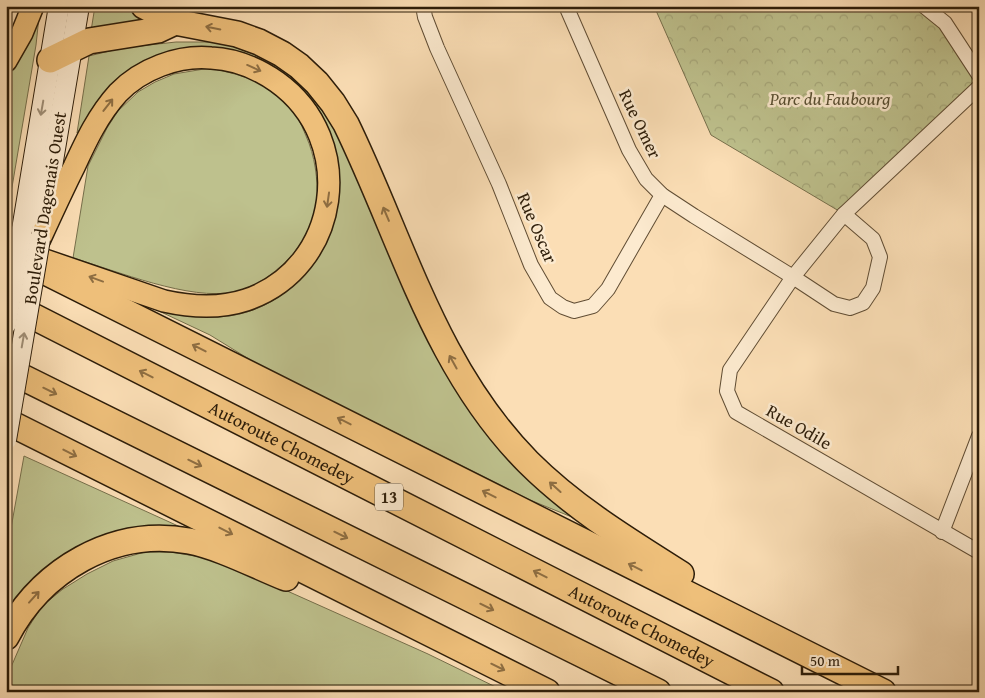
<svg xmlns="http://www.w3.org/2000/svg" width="985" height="698" viewBox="0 0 985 698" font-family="'Gentium Book Plus',serif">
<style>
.grass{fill:#bec18d;stroke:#766f4b}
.park{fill:url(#park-crowns);stroke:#766f4b}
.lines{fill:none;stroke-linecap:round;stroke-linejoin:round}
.minor-casing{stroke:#604d34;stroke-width:16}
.secondary-casing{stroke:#2d1d09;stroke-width:22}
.primary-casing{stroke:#2d1d09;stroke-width:24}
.motorway-casing{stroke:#2d1d09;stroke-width:28}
.minor{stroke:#fceacf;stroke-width:14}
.secondary{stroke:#fceacf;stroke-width:20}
.primary{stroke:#eebf7a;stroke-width:21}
.motorway{stroke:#eebf7a;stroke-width:25}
.secondary-bridge-casing{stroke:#2d1d09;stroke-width:22;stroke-linecap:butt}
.secondary-bridge{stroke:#fceacf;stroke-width:20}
.oneway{stroke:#8e6e42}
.oneway2{stroke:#9f8e76}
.labels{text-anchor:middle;stroke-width:5;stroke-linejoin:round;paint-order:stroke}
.shield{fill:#fceacf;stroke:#6b5a44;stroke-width:1}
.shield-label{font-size:16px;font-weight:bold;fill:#2d1d09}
.park-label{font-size:18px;font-style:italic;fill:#584e31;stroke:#fceacf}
.street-label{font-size:18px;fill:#2d1d09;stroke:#fceacf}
</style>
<defs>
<pattern id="park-crowns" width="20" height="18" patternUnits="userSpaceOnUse" patternTransform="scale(1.25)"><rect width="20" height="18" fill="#bec18d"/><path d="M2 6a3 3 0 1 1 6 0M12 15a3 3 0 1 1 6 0" fill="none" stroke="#a4a578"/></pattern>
</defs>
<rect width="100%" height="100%" fill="#fbdeb5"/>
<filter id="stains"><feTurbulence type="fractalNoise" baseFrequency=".004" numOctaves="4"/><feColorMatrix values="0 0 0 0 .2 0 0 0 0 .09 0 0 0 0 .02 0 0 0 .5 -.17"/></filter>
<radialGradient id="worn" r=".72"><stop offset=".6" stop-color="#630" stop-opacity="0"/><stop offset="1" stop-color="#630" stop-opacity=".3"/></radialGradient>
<g class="grass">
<path d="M95,6H131L155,18L91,31Z"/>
<path d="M39,17L36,45L9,205L6,207V72Z"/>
<path d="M176,42H211L243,48L275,61L324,103L416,308L589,524L530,500L372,421L278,377L210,335L144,304C172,313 199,320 229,316C280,309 321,268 334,219C340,198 338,176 334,155C331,140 327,123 318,109C312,101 305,94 297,87C288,78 277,68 264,62C243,52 217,52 194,50L81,128L77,133L89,56L122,48Z"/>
<path d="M210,68C236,74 265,80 285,100C295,109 301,124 306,136C315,156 318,179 317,202C314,241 272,284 234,292C190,301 117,271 73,258L88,166L107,128L118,111L138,92L155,82L174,74Z"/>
<path d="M24,456L198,535L137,531L6,621V556Z"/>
<path d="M145,552H171L218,560L428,654L506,692H6L8,674L28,628L42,606L63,589L87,574L113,561Z"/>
</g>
<path class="park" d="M654,6H924L979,75V87L844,214L711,135Z"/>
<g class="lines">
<g class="minor-casing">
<g id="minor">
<path d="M423,6L425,17L437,48L499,184L531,265L550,298L563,307L574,311L593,306L608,289L662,195"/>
<path d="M566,6L629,150L646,179L662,195L694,216L793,277L834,304L850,308L863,303L873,288L880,257L873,239L844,214"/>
<path d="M924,6L945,23L979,75"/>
<path d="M979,87L844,214L793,277L730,370L727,391L736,412L979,552"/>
<path d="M942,532L979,436"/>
</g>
</g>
<g class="secondary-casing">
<g id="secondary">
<path d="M42,226L79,6"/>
<path d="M22,230L59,6"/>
</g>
</g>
<g class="primary-casing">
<g id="primary">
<path d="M6,61L22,33L33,6"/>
<path d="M36,257L164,301C191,307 219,309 246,300C341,268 358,140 277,82C257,68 235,59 211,58C178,55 141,69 118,93C98,115 86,141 74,167C62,191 51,215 40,239"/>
</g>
</g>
<g class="motorway-casing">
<g id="motorway">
<path d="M144,6L175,22L237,34L259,42L282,54L299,66L317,83L333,103L346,124C403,241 434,367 528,462C573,507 627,540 681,574"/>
<path d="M50,60L89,41L158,30L175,22"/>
<path d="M6,252L883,692"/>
<path id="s1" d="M7,303L771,692"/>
<path d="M6,369L658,692"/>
<path d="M6,421L547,692"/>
<path d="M6,637C41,570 113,527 189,541C220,547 256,566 286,578"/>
</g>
</g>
<use href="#minor" class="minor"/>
<use href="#secondary" class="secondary"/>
<use href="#primary" class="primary"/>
<use href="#motorway" class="motorway"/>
<g class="secondary-bridge-casing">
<g id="secondary-bridge">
<path d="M6,324L22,230"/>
<path d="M6,440L40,239"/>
</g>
</g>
<use href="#secondary-bridge" class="secondary-bridge"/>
</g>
<defs><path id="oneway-shaft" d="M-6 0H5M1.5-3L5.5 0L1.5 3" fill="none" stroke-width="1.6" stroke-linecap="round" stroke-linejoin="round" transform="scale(1.25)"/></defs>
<g class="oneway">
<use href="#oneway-shaft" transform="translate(213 28) rotate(-169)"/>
<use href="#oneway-shaft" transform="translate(254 68) rotate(24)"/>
<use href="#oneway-shaft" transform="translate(108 105) rotate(-52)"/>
<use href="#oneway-shaft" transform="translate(328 200) rotate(98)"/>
<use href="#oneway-shaft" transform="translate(386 214) rotate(-113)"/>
<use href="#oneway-shaft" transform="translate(96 279) rotate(-160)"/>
<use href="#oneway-shaft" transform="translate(199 348) rotate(-153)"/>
<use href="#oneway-shaft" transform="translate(453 362) rotate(-119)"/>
<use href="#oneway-shaft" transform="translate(146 374) rotate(-153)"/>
<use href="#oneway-shaft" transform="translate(50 391) rotate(26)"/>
<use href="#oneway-shaft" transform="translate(344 421) rotate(-153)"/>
<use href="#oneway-shaft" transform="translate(70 453) rotate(27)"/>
<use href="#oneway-shaft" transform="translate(195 463) rotate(26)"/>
<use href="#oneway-shaft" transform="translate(555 487) rotate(-138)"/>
<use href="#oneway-shaft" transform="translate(489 494) rotate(-153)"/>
<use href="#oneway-shaft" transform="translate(226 531) rotate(27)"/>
<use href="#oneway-shaft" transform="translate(341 535) rotate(26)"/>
<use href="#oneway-shaft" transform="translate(635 567) rotate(-153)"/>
<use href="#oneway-shaft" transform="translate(540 574) rotate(-153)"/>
<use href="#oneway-shaft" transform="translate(34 597) rotate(-48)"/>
<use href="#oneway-shaft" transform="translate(487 607) rotate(26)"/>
<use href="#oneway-shaft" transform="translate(498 667) rotate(26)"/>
</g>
<g class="oneway2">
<use href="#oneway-shaft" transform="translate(42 108) rotate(100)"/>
<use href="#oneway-shaft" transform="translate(23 340) rotate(-80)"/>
</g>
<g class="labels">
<rect class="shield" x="375" y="483.5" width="28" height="27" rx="4"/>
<g class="shield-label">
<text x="389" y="503">13</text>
</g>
<g class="park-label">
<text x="830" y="105">Parc du Faubourg</text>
</g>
<g class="street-label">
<text transform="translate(640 124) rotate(64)" y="6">Rue Omer</text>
<text transform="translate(45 208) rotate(-81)" y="6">Boulevard Dagenais Ouest</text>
<text transform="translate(537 228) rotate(67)" y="6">Rue Oscar</text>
<text transform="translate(799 427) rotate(30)" y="6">Rue Odile</text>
<text dy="6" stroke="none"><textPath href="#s1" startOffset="308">Autoroute Chomedey</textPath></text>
<text dy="6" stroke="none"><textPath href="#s1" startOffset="712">Autoroute Chomedey</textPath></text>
</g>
</g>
<rect width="985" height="698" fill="none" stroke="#fbdeb5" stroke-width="25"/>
<rect x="8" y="8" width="970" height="683" fill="none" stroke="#2d1d09" stroke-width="2.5"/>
<rect x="12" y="12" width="960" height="673" fill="none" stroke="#2d1d09"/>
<path d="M802 666v8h96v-8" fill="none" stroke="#2d1d09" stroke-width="2.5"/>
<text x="810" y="666" font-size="15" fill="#2d1d09" stroke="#fceacf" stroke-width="4" paint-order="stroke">50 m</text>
<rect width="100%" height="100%" filter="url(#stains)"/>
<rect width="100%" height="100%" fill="url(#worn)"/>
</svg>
